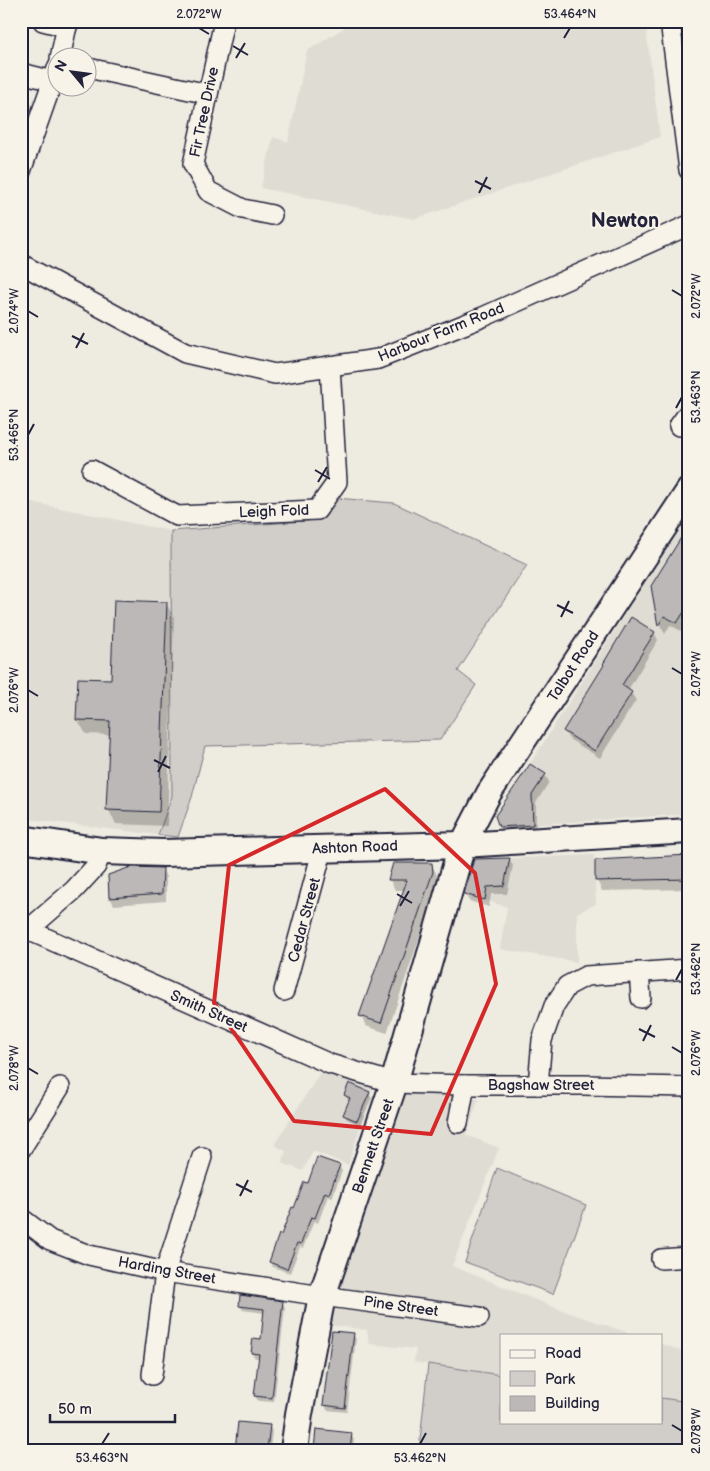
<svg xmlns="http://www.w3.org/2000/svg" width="710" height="1471" viewBox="0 0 710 1471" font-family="'Balsamiq Sans',sans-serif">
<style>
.built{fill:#dfdcd4}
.green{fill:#d1cdc9;stroke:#7a7882}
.shadow{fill:#0003}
.building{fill:#bbb8b7;stroke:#22223b}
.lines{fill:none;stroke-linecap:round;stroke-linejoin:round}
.minor-casing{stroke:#22223b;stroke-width:22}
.tertiary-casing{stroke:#22223b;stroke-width:28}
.secondary-casing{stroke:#22223b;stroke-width:30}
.minor{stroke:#f7f3e8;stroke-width:19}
.tertiary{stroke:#f7f3e8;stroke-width:24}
.secondary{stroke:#f7f3e8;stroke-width:26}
.marked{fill:none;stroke:#d62828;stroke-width:4;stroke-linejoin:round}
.ticks{fill:none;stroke:#22223b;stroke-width:2}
.labels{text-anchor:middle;stroke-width:4.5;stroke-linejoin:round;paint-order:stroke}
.street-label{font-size:15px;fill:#22223b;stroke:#f7f3e8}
.district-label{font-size:20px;font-weight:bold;fill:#22223b;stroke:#f7f3e8}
.neatline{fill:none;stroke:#22223b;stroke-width:2}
.ticks-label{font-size:12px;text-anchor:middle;fill:#22223b}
</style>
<rect width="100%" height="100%" fill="#eeebe1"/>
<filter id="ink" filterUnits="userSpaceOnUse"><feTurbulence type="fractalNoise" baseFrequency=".02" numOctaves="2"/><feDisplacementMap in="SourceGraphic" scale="10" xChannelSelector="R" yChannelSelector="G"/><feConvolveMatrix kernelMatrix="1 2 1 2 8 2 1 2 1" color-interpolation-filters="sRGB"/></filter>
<g filter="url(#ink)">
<g class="built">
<path d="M351,21H645L660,137L414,219L261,188L273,137L288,142L307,51L350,24Z"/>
<path d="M21,500L171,531L172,796L158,835L21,818Z"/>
<path d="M689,513V814L499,827L497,816Z"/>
<path d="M594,855L596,904L577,913V962L500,949L507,907L462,893L471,860Z"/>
<path d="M323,1068L369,1082L373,1087L348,1165L313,1151L303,1171L282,1163L286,1151L274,1145Z"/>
<path d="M404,1091L479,1099L466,1135L499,1148L452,1266L561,1310L635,1335H501V1375L414,1362L416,1349L369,1344L367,1330L330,1325L339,1281Z"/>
<path d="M661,1344L686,1352L689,1360V1402L661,1398Z"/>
</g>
<g class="green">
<path d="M336,498L394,503L527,565L458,671L476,685L440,740L205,746L192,797L178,837L158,835L172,796L171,531L318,520Z"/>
<path d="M497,1168L586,1205L553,1294L465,1262Z"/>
<path d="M428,1364L501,1375V1422H661V1398L689,1402V1450H419Z"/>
</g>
<g class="shadow">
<path d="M689,527V623L683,632L670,625L665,634L660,625L652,586Z"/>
<path d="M166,603L174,618L167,826L116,824L108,809L111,735L86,734L77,719L113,681Z"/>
<path d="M654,632L658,640L628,690L631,693L636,700L600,758L569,739L564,731Z"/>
<path d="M545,775L549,782L536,803V832L505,835L500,827Z"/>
<path d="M689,857V889L602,891L597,881Z"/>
<path d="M509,859L513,866L507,894H491L489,907L469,901L465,894Z"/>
<path d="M431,864L437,875L438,883L387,1033L366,1026L361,1016L405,890H395L390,880Z"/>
<path d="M162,869L166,877V901L114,905L110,897Z"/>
<path d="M369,1093L372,1098L360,1125L347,1119L344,1115L350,1101L348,1100L345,1095Z"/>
<path d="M339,1166L342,1171L332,1198L328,1196L318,1223L314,1221L303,1248L300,1247L290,1273L273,1267L270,1262L308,1185Z"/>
<path d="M283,1303L285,1308L274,1402L258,1401L255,1396L259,1358H255L252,1353L262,1340L265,1313L243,1310L240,1306Z"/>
<path d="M353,1335L356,1339L347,1412L327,1410L325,1405Z"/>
<path d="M269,1426L272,1431L270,1450H236Z"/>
<path d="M351,1435L354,1440L353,1450H315Z"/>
</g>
<g class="building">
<path d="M689,525V604L677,623L664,616L658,626L651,586Z"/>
<path d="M114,600L167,602L159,812L106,810L110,721L76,720L78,678L111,679Z"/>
<path d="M631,617L655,632L622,685L632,692L595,751L563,731L604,665L603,664Z"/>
<path d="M530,764L546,774L532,795L533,825L499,827L495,816Z"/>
<path d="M689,855V879L595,881V860Z"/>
<path d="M510,858L504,886L487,887L485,900L464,894L474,859Z"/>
<path d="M393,863H432L433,872L381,1023L359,1016L407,880H388Z"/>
<path d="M131,867L163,868L162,894L109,898L108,875Z"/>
<path d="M349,1083L370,1092L357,1121L343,1115L350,1098L344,1095Z"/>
<path d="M317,1157L340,1165L329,1194L325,1192L315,1218L311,1217L301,1244L297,1243L287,1269L269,1262L279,1234L281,1235L292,1207L294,1208L304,1182L308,1183Z"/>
<path d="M240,1295L283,1301L272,1398L254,1396L259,1354L251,1353L253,1338L261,1339L264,1309L239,1306Z"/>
<path d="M332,1331L354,1333L345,1408L323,1405Z"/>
<path d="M238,1422L270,1425L267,1450H235Z"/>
<path d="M316,1429L352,1433L350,1450H314Z"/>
</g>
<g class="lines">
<g class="minor-casing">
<g id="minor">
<path d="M43,21L67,27"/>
<path d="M224,21L193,164L208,191L243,209L272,215"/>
<path d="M670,21L689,170"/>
<path d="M60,58L68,21"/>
<path d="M88,68L208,94"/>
<path d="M21,73L53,81"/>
<path d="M21,171L58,66"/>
<path d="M21,264L185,353L275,374L378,359L483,317L689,225"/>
<path d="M679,426L689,412"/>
<path d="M92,470L177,516L317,510L337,482L330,366"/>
<path d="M28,930L330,1064L394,1083L465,1085H583L689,1087"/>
<path d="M21,933L28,930L74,890L96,866L102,851"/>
<path d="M639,972L641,998"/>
<path d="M284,991L323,848"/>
<path d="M538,1085L542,1040L554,1006L567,986L586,976L689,969"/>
<path d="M458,1123L465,1085"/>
<path d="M21,1149L60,1087"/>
<path d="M21,1218L50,1240L89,1255L165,1272L322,1296L479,1317"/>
<path d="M661,1259L689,1257"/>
<path d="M152,1375L165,1272L202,1157"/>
</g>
</g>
<g class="tertiary-casing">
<g id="tertiary">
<path d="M462,845L489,793L689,490"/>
<path d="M462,845L689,831"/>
</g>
</g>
<g class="secondary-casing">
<path id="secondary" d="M21,839L102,851L164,853L462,845L394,1083L322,1296L299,1414L294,1450"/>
</g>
<use href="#minor" class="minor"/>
<use href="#tertiary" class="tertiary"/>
<use href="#secondary" class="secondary"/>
</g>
</g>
<path class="marked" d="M385,789L475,873L496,984L431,1134L294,1121L214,1003L229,865Z"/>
<path class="ticks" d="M199,28L209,34M564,38L570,28M233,46L248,55M236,58L245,43M475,181L491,189M479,193L487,177M672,290L682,296M28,311L38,317M72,336L88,344M76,348L84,333M676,408L682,397M28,435L34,424M315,470L330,479M318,482L327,467M557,605L573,613M561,617L569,601M672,668L682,674M28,690L38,696M154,760L170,768M158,772L166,756M397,894L412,903M400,906L409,891M676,980L682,969M639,1029L655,1037M643,1041L651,1025M672,1047L682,1053M28,1068L38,1074M236,1184L252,1192M240,1196L248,1180M672,1425L682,1431M102,1444L109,1433M420,1444L426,1433"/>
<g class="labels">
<g class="street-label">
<text transform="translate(204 112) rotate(-78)" y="5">Fir Tree Drive</text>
<text transform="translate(441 332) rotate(-22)" y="5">Harbour Farm Road</text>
<text transform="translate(274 511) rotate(-2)" y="5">Leigh Fold</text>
<text transform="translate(573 666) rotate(-57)" y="5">Talbot Road</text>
<text transform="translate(355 847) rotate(-2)" y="5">Ashton Road</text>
<text transform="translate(304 920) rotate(-75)" y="5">Cedar Street</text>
<text transform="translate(209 1011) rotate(24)" y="5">Smith Street</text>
<text x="541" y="1090">Bagshaw Street</text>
<text transform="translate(373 1146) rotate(-71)" y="5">Bennett Street</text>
<text transform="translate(167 1270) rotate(10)" y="5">Harding Street</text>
<text transform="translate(401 1306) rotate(8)" y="5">Pine Street</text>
</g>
<g class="district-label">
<text x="625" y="227">Newton</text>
</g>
</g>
<rect width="710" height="1471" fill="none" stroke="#f7f3e8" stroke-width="55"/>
<rect x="500" y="1334" width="162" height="90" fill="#f7f3e8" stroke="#a29fa3"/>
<rect x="510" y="1350" width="25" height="8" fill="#f7f3e8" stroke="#a29fa3"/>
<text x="545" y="1358" font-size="15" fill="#22223b">Road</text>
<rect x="510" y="1371" width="25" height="15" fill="#d1cdc9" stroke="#a29fa3"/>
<text x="545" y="1384" font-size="15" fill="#22223b">Park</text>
<rect x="510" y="1396" width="25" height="15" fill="#bbb8b7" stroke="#a29fa3"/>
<text x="545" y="1408" font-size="15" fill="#22223b">Building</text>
<g transform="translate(72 72) rotate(299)"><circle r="24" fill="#f7f3e8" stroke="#a29fa3"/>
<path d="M0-4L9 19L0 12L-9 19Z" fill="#22223b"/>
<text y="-8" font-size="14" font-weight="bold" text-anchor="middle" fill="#22223b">N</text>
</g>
<path d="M50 1414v8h125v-8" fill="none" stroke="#22223b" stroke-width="2.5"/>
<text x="58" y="1414" font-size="15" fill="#22223b" stroke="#f7f3e8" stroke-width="4" paint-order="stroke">50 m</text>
<rect x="28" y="28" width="654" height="1416" class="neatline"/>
<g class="ticks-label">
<text x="199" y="18">2.072°W</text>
<text x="570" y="18">53.464°N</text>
<text transform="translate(696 296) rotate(-90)" y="4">2.072°W</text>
<text transform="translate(14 311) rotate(-90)" y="4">2.074°W</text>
<text transform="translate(696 397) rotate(-90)" y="4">53.463°N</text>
<text transform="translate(14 435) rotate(-90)" y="4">53.465°N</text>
<text transform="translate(696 674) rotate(-90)" y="4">2.074°W</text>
<text transform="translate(14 690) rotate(-90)" y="4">2.076°W</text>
<text transform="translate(696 969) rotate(-90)" y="4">53.462°N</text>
<text transform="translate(696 1053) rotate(-90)" y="4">2.076°W</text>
<text transform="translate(14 1068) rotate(-90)" y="4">2.078°W</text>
<text transform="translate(696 1431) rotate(-90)" y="4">2.078°W</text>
<text x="102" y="1462">53.463°N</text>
<text x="420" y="1462">53.462°N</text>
</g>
</svg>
